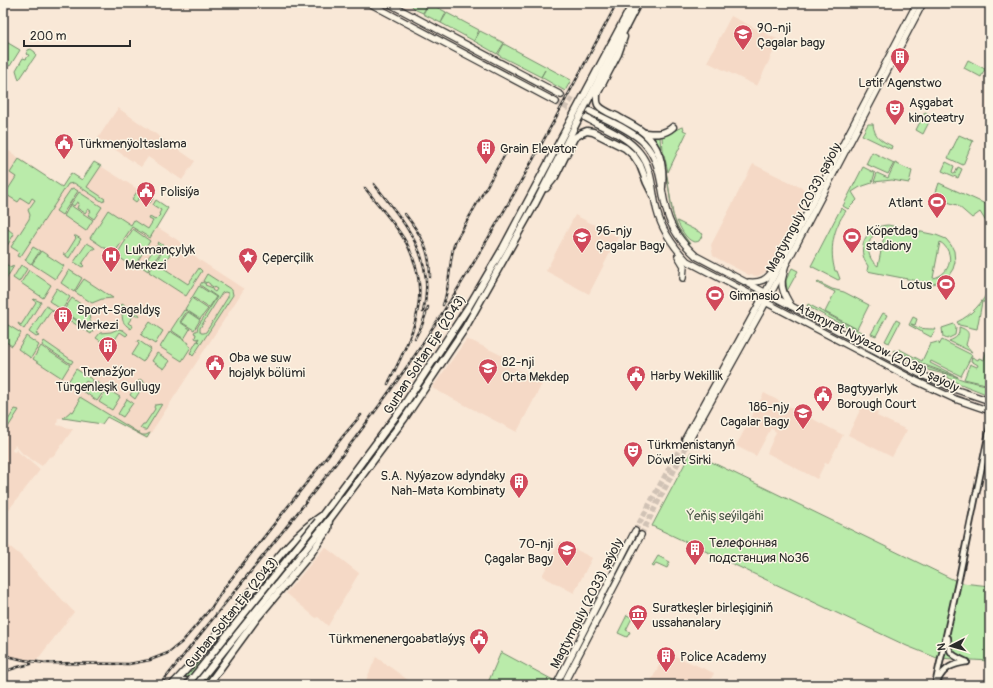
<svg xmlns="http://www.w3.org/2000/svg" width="993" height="688" viewBox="0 0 993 688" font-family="Pangolin,sans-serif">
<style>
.built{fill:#f5d9c6}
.green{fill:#baebaa;stroke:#728b6a;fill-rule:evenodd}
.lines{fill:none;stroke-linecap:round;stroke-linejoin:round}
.major-tunnel{stroke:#d0c2b5;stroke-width:5.5;stroke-dasharray:5.5 3;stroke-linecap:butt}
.minor-casing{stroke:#2b2b2b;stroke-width:8}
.major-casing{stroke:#2b2b2b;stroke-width:8}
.highway-casing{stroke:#2b2b2b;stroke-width:9}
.minor{stroke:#fcf5e5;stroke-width:4.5}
.major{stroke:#fcf5e5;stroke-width:5.5}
.highway{stroke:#fcf5e5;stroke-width:6}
.rail-casing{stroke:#2b2b2b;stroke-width:2.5}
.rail{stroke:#fcf5e5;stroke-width:1;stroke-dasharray:3;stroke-linecap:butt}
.highway-bridge-casing{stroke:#2b2b2b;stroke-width:9;stroke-linecap:butt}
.highway-bridge{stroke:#fcf5e5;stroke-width:6}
.labels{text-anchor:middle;stroke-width:3;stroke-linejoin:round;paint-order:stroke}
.poi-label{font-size:13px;fill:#2b2b2b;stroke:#fcf5e5;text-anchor:start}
.street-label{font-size:13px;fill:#2b2b2b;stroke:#fcf5e5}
.park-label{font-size:13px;fill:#4f5b4b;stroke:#fcf5e5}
</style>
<rect width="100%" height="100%" fill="#f9e8d7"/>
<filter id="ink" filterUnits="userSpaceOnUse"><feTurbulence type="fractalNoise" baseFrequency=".025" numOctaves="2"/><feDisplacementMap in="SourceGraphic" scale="8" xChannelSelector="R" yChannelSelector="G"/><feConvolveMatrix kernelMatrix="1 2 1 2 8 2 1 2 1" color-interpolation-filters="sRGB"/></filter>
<g filter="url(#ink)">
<g class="built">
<path d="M731,16L779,40L757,86L707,62Z"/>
<path d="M118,108L195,161L182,180L148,157L141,167L98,138Z"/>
<path d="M3,147L62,187L70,173L82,180L94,162L168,208L157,227L179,241L201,261L244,289L147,439L107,417L102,424L69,418H58L57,425L73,429L57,452L53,456L49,457L42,466L23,454L15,445L12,449V451L15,452L16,450L40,470L3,517Z"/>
<path d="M753,164L806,190L808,193V197L769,270L758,276L749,275L713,256L711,245Z"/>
<path d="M575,215L618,237L589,294L546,271Z"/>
<path d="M466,340L472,341L511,360L509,365L543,382L517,432L432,388Z"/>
<path d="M764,393L843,435L828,464L825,463L817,479L767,453L776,432L771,428L756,456L736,446Z"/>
<path d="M862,406L878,413L877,416L907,430L892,457L848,435Z"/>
<path d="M3,541L20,555L74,612L37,660L15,658L3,654Z"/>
<path d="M560,541L592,558L574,593L542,576Z"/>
<path d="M325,547L359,573L328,626L318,617L316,618L286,593Z"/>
<path d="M666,652L714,673L708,685H649Z"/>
<path d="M376,657L415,685H364Z"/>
</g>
<g class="green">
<path d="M409,3H428L423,13L416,10Z"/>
<path d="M429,3L446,12L441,23L423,14Z"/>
<path d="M447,13L479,30L474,41L441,23Z"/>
<path d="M480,31L504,43L497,54L474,41Z"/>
<path d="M3,40L20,50L10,66L3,63Z"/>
<path d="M504,44L571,80L565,91L541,77L545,70L541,77L498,55Z"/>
<path d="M31,49L35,52L36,55L19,80L16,70L23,58L26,59L29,55L26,54L28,50Z"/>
<path d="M968,60L985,69L981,77L964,68Z"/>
<path d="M925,112L932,116L923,134L916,130Z"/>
<path d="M868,124H873C874,137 882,141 892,146L891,149L862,135Z"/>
<path d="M682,127L684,128L683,130L687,132L668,172L663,150L662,136Z"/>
<path d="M959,135L973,141L963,165L948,158Z"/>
<path d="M651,136L660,137L661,150L665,166L673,214L677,226L690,244C664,215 674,197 664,164C661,155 655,145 651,136Z"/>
<path d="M872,152L894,163L888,174L866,164Z"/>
<path d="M19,159L62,187L71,173L82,180L94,162L101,166L87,187L105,199L103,202L74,183L68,184L21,256L19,257L17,256L19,252L11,247L29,219L30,215L28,210L35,200L32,198L29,203L21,198L18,202L5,194L16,177L10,173Z"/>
<path d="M946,162L954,166L952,172L955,174L958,167L962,169L958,178L942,171Z"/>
<path d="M895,163L912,171L909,183L892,180L874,182L877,173L888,178Z"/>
<path d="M863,167L875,173L872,183L860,187L852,192L857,200L848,209L843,206Z"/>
<path d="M939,183L990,206V228L980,212L972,218L957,205L934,198Z"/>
<path d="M73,188L78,191L62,215L56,211L71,189Z"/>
<path d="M139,189L153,198L150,203L140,197L136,202L132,199Z"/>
<path d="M79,192L102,207L94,219L88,215L91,211L88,209L85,213L77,208L79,203L77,202L74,206L71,204Z"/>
<path d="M156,200L168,208L150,238L132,227L115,252L111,249L109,251L90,238L108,210L131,225L134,220L148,229L153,221L149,219L150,217L155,220L160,215L159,214L161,210L153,205Z"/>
<path d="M70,205L93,220L86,231L64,216Z"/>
<path d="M841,208L846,211C833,228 829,250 835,271H837L840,279L838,280L811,266Z"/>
<path d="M677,221L703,234L699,241C689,246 681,229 677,221Z"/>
<path d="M3,225L14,234L7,246L5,248L3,247Z"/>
<path d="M888,225L936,235L946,239L951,245L954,251L955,262L953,269L949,275L944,280L933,284L867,271L868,266C855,248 866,226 888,225ZM885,231L878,266C863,257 866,231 885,231ZM940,242C956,252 951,275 933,278Z"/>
<path d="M133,229L150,241L134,267L120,258L121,256L117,254Z"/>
<path d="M74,236H76L81,239L69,258L63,254H66L76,238Z"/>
<path d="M158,242L172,251L162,267L188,284L199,268L202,271L186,296L149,272L164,249L157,244Z"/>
<path d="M87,243L94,247L95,249H92L82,264L84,266L82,267L74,262Z"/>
<path d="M156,246L162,250L148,271L142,267Z"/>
<path d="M33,247L40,251L31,264L25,260Z"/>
<path d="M41,251L64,266L55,279L32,264Z"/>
<path d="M4,260L6,262V264L11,268L13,265L14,266L3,284Z"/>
<path d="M21,265L27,269L19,282L13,278Z"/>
<path d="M792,268L798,271L787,291L786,280Z"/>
<path d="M29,270L51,285L43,298L21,283Z"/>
<path d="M69,270L82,278L74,292L61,283Z"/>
<path d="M207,274L232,290L233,295L193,356L190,353L197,341L200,342L198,340L199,338L197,339L195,338L196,334L194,333L195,331H197L198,326L217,297L200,285L202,282L206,284L205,285L213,288L212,290L215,292L217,289L210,285V284L207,282L206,283L203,281ZM225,292L228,293V297L206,332L204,333H201L200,331V328L222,293Z"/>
<path d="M84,279L113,298L102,299L92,303L75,292Z"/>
<path d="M818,282L832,289L844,292L869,305L857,329L825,312L835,292L817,283Z"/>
<path d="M199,286L216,297L209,308L194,298L193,299L208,309L200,319L185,309Z"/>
<path d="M57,288L70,297L62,310L49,301Z"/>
<path d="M990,288V292H989L988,296H986L985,302H982L977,329L959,325L957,322C972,315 982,303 990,288Z"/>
<path d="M72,298L88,309L90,320L93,330L63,311Z"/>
<path d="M34,299L41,302L24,329L19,325L18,323L21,325L36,302L33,300Z"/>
<path d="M122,304L140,315L139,317L134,315L128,323L133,326L131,329C118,320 125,319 120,307Z"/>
<path d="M808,304L861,332L859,334L807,306Z"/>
<path d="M46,306L53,310L54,312L51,311L36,334L39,336L36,337L29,332Z"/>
<path d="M184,310L187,311L180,322L190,329L184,339L171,330Z"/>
<path d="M63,312L93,331L91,334L61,315Z"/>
<path d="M188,312L200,320L194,330L181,322Z"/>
<path d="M883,313L887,315L876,336L871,334Z"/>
<path d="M913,317L917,319L915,325L911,324C917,329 927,329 936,329L931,337L909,325Z"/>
<path d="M896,320L900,322L889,343L885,341Z"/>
<path d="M3,322L21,333L12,346L3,340Z"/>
<path d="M150,322L163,331L155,344L141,335Z"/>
<path d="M954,324L956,328L955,335L947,339L943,337L942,328Z"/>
<path d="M959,327C971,331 969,334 966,345L972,352L949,341C956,338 960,336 959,327Z"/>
<path d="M118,329L123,330L128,334L126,336L120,332L110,347L96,338L100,333L111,332Z"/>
<path d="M170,331L189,343L188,345L191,347L182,361L160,347Z"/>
<path d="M26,336L39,345L31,358L18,349Z"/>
<path d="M138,340L151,349L143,362L132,355L139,344L137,342Z"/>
<path d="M942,340L972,355L961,376L931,361L930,363L958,377L925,365L898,351L899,349L922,361L930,344L937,342L940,344L939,345Z"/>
<path d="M44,341L73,361L71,364L42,345Z"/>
<path d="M41,346L70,365L62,378L33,359Z"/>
<path d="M987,349L990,350V385L964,379L970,364L977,367L978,365L971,361L972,357L978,360L979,358L984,360Z"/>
<path d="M894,350L924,366L964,380L990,386V393L986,394L953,381L944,374L928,370L893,352Z"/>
<path d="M157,353L170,361L164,369L152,361Z"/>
<path d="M76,369L93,380L91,384L86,381L84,385L88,387L85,393L68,382Z"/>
<path d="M140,379L145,383L135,399L130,395Z"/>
<path d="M95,381L106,388L97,401L86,393Z"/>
<path d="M107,389L120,397L112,410L99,402Z"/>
<path d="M80,397L142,435H146L150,433L147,438L107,417L102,424L63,418L71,411L73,412L79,402L78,400Z"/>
<path d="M127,399L133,403L123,417L118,414Z"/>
<path d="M162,404L146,430H144L140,428L143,424H145L155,409L154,407L155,405Z"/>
<path d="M15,409L19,410L3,435V428Z"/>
<path d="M691,452L952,579L962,583L990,586V661L937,658L907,646L652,526Z"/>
<path d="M658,556L670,562L667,568L656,563L654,567L652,566Z"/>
<path d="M627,615L632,618L626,630L630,632L627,637L618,633Z"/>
<path d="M501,652L553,680L550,685H487Z"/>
<path d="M198,661L214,673L206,685H199C195,679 190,676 183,677Z"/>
</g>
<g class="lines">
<g class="major-tunnel">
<path d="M561,95L583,107"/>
<path d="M556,102L579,114"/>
<path d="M635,531L685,439"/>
<path d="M641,535L689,441"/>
</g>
<g class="minor-casing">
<g id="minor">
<path d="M948,638C948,654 953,656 967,662"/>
<path d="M938,680C945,667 953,664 967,662"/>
<path d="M935,685L959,578L990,427"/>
</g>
</g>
<g class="major-casing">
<g id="major">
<path d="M369,3L556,102"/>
<path d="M388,3L561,95"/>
<path d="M590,111C606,120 630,129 643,142C662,161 660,189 667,213C672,231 683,244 696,256L920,374L957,390L990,401"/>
<path d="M586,118C604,128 627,136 640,153C653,169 652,192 657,211C662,231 673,246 687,261L916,381L955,399L990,411"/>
<path d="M678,256L684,266L683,278"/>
<path d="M785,265C785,271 783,275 782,281C781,291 787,298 791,306"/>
<path d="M749,282C760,283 767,280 773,270"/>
<path d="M685,439L765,293L917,3"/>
<path d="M689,441L770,295L923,3"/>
<path d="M556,685L635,531"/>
<path d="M563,685L641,535"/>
</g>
</g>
<g class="highway-casing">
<g id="highway">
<path d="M624,37L618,54L597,94C597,98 596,103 599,106C603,111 612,114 618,117C626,122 637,127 644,133C660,147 664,167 662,187"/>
<path d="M645,133C655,134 664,135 673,127"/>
<path d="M546,188L555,177L574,138L582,133L587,131L593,132L625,148L634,156L640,165L647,183L654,197"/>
<path d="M318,521L402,408L469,306L503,248L633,3"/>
<path d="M175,683C182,680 188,680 193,685"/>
<path d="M172,685C204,652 232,615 261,579C278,557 297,532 320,517"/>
<path d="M196,685L329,520L404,419L465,328L536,202L638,3"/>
<path d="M208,685L257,618L312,552L328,529L329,520"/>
</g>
</g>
<use href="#minor" class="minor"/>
<use href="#major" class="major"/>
<use href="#highway" class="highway"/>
<g class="rail-casing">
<g id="rail">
<path d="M374,184C405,223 437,259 423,312"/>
<path d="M365,188C378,205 393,221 404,239C410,248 413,258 416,267C428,310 406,347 388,384"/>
<path d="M405,214C422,236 430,249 430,277"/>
<path d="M443,305C451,285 448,263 455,242L508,149"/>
<path d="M415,338L422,325L428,307"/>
<path d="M3,655L24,660L45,663L129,664L150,660L168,653L182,642L212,607L224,588L344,435L361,415"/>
<path d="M3,672L18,667L31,664"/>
<path d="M160,685C245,577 335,471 413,358C422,346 429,332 438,320C504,218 560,110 617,3"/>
</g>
</g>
<use href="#rail" class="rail"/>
<g class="highway-bridge-casing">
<path id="highway-bridge" d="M187,685L318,521"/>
</g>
<use href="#highway-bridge" class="highway-bridge"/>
</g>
</g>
<defs>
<g id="school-pin" transform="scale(1)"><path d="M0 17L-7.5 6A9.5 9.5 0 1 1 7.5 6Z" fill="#d1495b" stroke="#fcf5e5"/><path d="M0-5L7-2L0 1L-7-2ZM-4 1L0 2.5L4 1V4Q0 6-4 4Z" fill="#fff"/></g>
<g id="building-pin" transform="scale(1)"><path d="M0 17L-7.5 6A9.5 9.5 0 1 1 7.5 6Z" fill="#d1495b" stroke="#fcf5e5"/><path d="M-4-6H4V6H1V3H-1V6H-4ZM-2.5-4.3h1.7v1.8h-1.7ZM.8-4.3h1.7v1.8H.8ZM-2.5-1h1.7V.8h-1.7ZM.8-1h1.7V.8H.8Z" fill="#fff"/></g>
<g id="theatre-pin" transform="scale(1)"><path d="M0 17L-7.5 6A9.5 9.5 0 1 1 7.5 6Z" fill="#d1495b" stroke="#fcf5e5"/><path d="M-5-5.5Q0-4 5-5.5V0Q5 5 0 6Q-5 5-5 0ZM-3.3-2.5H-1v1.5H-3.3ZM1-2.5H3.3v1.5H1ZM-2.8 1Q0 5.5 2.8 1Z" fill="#fff"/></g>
<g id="civic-pin" transform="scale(1)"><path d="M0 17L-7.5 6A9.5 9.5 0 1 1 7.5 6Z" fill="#d1495b" stroke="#fcf5e5"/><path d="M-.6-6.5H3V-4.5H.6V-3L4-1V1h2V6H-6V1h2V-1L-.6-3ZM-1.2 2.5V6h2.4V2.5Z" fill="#fff"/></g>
<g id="stadium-pin" transform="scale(1)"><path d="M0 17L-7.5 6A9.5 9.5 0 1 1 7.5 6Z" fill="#d1495b" stroke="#fcf5e5"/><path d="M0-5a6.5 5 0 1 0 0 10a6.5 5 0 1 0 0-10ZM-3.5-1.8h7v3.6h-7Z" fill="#fff"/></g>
<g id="hospital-pin" transform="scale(1)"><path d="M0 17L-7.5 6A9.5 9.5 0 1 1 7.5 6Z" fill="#d1495b" stroke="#fcf5e5"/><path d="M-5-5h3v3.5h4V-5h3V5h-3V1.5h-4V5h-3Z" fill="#fff"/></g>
<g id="sight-pin" transform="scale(1)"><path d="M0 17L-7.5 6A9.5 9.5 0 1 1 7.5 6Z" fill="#d1495b" stroke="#fcf5e5"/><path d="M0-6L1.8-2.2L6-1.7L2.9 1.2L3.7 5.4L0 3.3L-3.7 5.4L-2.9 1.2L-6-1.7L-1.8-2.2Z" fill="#fff"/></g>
<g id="museum-pin" transform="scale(1)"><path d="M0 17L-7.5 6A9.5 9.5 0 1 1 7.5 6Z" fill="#d1495b" stroke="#fcf5e5"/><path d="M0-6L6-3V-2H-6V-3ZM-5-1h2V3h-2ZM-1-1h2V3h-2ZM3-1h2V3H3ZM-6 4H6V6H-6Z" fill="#fff"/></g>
</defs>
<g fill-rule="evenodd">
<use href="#school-pin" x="743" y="34"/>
<use href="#building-pin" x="900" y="57"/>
<use href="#theatre-pin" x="895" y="109"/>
<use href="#civic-pin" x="64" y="143"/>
<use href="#building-pin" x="486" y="148"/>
<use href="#civic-pin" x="146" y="191"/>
<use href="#stadium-pin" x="937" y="202"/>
<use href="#school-pin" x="582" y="237"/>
<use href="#stadium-pin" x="852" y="237"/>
<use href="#hospital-pin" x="111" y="256"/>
<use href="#sight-pin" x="248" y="257"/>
<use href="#stadium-pin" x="946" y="284"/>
<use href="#stadium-pin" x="715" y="295"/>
<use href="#building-pin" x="63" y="316"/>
<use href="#building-pin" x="108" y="346"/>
<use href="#civic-pin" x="215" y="364"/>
<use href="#school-pin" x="488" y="368"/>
<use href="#civic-pin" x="636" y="375"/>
<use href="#civic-pin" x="823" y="395"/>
<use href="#school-pin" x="803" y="413"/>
<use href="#theatre-pin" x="633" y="451"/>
<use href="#building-pin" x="519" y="482"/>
<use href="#building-pin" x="695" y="549"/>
<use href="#school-pin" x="567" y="550"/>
<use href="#museum-pin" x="638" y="614"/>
<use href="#civic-pin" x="479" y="638"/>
<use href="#building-pin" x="666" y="656"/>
</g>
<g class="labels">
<g class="poi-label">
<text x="757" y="32">90-nji<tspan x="757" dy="15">Çagalar bagy</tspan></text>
<text x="900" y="87" text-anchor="middle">Latif Agenstwo</text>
<text x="909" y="107">Aşgabat<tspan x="909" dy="15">kinoteatry</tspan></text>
<text x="78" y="148">Türkmenÿoltaslama</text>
<text x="500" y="153">Grain Elevator</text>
<text x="160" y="196">Polisiýa</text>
<text x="923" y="207" text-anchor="end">Atlant</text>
<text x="596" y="235">96-njy<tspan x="596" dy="15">Çagalar Bagy</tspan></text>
<text x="866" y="235">Köpetdag<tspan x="866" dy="15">stadiony</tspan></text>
<text x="125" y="254">Lukmançylyk<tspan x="125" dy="15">Merkezi</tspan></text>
<text x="262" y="262">Çeperçilik</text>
<text x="932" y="289" text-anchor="end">Lotus</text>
<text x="729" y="300">Gimnasio</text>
<text x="77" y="314">Sport-Sagaldyş<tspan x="77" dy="15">Merkezi</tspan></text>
<text x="229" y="362">Oba we suw<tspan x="229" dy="15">hojalyk bölümi</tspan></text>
<text x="502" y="366">82-nji<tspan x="502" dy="15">Orta Mekdep</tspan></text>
<text x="108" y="376" text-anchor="middle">Trenažýor<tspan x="108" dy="15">Türgenleşik Gullugy</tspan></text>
<text x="650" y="380">Harby Wekillik</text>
<text x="837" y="393">Bagtyyarlyk<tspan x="837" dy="15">Borough Court</tspan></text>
<text x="789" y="411" text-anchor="end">186-njy<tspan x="789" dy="15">Cagalar Bagy</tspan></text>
<text x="647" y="449">Türkmenistanyň<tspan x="647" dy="15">Döwlet Sirki</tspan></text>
<text x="505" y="480" text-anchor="end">S.A. Nyýazow adyndaky<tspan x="505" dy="15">Nah-Mata Kombinaty</tspan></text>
<text x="709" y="547">Телефонная<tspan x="709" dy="15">подстанция №36</tspan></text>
<text x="553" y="548" text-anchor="end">70-nji<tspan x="553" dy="15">Çagalar Bagy</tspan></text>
<text x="652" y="612">Suratkeşler birleşiginiň<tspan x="652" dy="15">ussahanalary</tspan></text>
<text x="465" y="643" text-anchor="end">Türkmenenergoabatlaýyş</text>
<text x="680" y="661">Police Academy</text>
</g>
<g class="street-label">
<text transform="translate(803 207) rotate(-62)" y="5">Magtymguly (2033) şaýoly</text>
<text transform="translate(878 347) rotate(27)" y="5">Atamyrat Nyýazow (2038) şaýoly</text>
<text transform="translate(424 354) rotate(-57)" y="5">Gurban Soltan Eje (2043)</text>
<text transform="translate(586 603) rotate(-63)" y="5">Magtymguly (2033) şaýoly</text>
<text transform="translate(231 612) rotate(-51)" y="5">Gurban Soltan Eje (2043)</text>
</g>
<g class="park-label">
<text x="725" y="520">Ýeňiş seýilgähi</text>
</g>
</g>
<rect width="993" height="688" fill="none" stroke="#fcf5e5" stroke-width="16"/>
<rect x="8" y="8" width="977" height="672" fill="none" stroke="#2b2b2b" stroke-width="1.5" filter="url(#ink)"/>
<g transform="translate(951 646) rotate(264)" stroke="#fcf5e5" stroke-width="3" paint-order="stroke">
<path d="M0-3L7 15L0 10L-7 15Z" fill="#2b2b2b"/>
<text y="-6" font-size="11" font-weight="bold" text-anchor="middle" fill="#2b2b2b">N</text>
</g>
<path d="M24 40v6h106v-6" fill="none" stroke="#2b2b2b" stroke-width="2"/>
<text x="30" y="40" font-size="12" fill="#2b2b2b" stroke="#fcf5e5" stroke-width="3" paint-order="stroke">200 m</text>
</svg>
